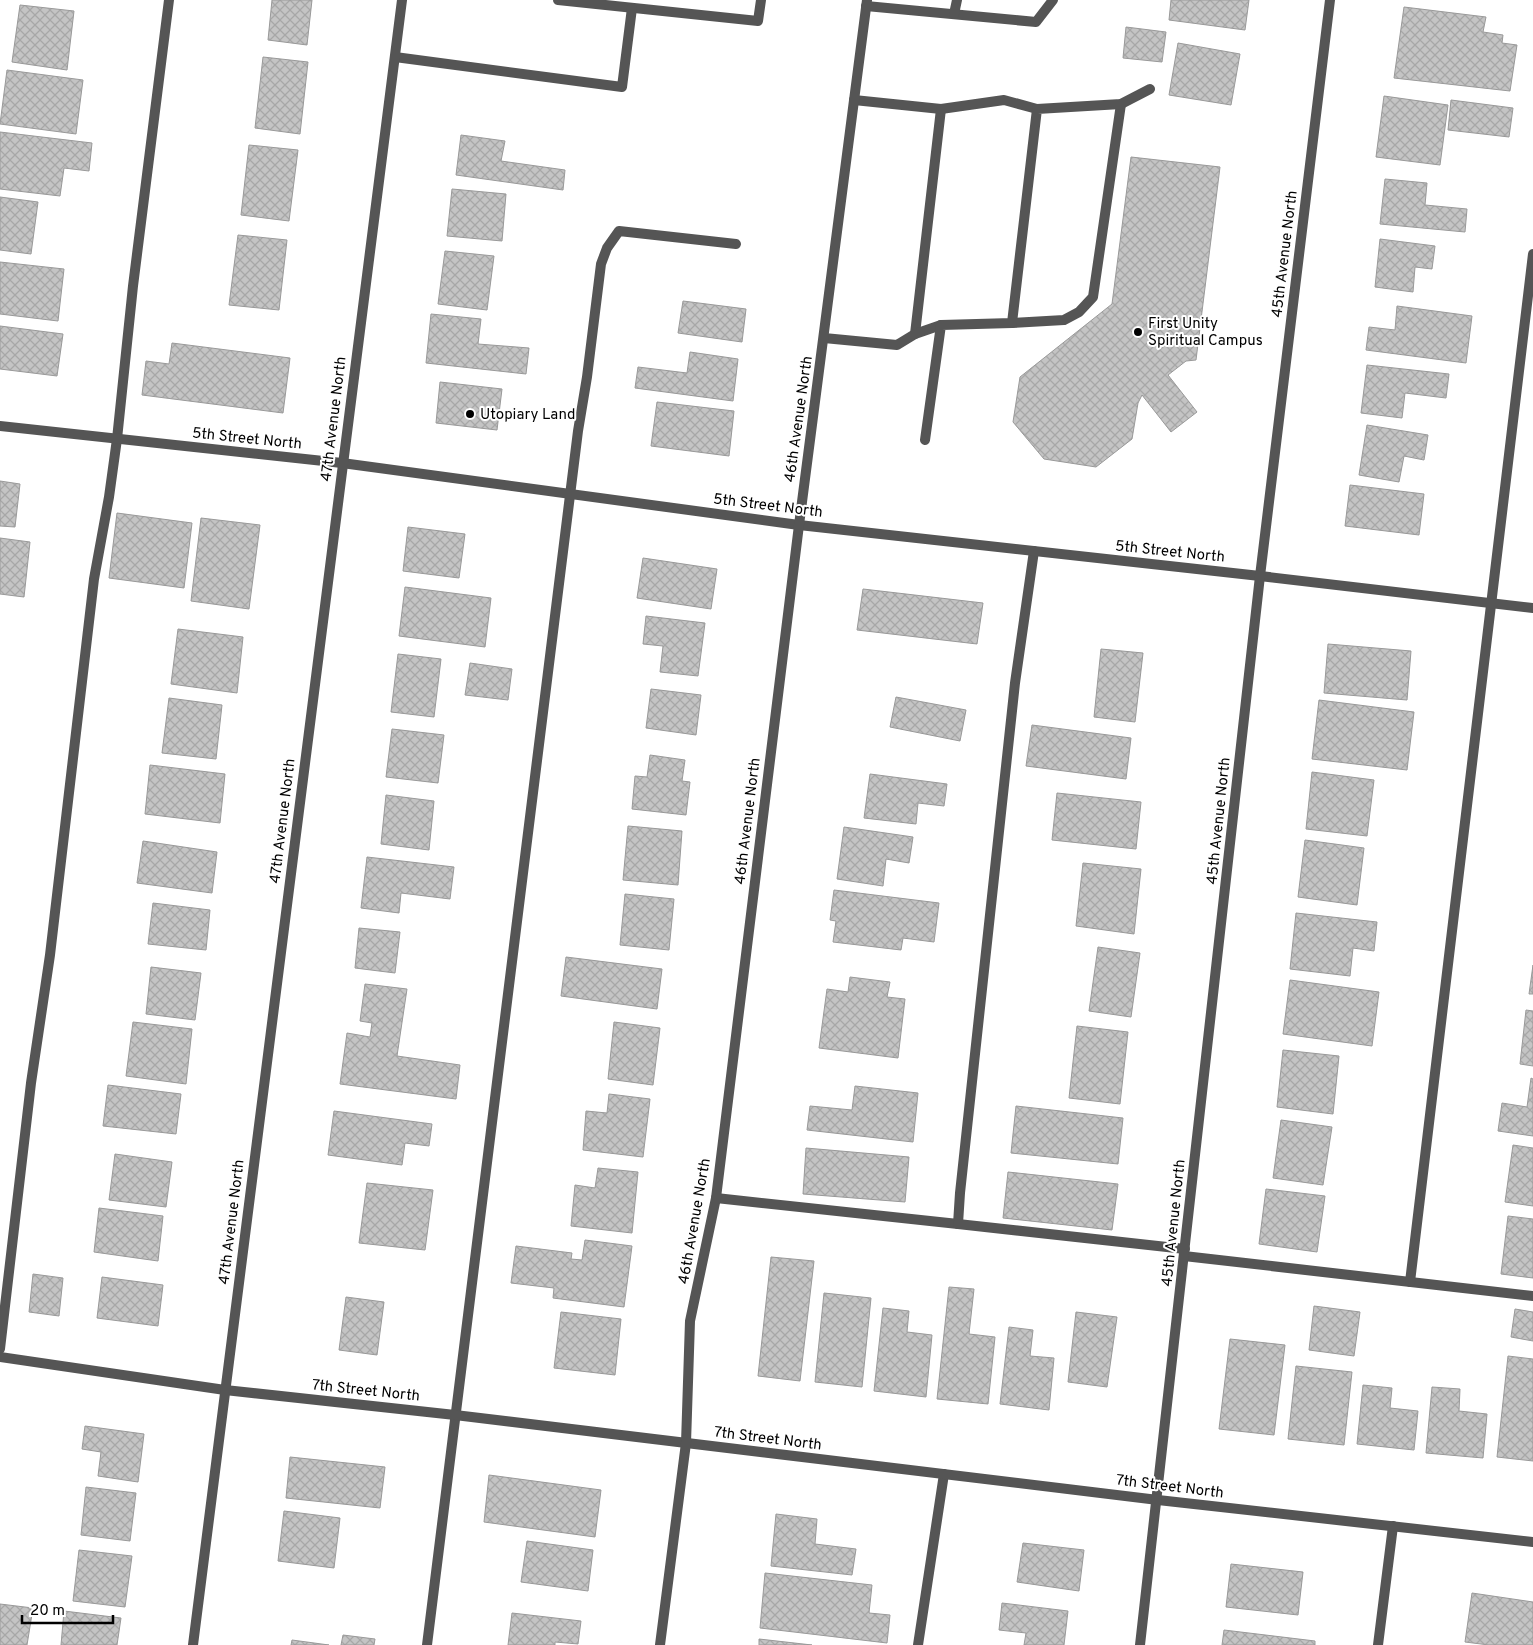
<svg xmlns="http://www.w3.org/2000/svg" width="1533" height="1645" viewBox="0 0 1533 1645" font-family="Overpass,sans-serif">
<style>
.building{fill:url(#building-cross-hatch);stroke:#999}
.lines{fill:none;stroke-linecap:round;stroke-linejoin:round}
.lane{stroke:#555;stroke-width:10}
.street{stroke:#555;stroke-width:10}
.poi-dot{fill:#000;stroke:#fff;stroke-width:2}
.labels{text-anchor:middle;stroke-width:4;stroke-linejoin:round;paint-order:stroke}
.street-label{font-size:15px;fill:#000;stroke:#fff}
.poi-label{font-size:15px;fill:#000;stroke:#fff;text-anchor:start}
</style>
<defs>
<pattern id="building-cross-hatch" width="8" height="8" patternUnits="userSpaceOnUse" patternTransform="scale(1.25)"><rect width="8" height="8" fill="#c4c4c4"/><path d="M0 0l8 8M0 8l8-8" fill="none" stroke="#a7a7a7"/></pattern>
</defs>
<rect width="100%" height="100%" fill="#fff"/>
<g class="building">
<path d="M272,0H312L307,45L268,40Z"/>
<path d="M1171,0H1249L1245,30L1169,20Z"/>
<path d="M20,5L74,11L67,70L12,62Z"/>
<path d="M1404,7L1486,17L1483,32L1503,35L1502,43L1517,45L1510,91L1394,78Z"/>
<path d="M1126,27L1166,32L1162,62L1123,58Z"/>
<path d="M1178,43L1240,54L1231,105L1169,95Z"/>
<path d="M263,57L308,62L300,134L255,128Z"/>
<path d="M7,70L83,80L76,134L0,124Z"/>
<path d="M1384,96L1448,105L1440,165L1376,157Z"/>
<path d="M1451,100L1513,108L1509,137L1448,130Z"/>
<path d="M0,132L92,143L89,171L64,168L60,196L0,189Z"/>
<path d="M461,135L505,141L501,161L565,170L563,190L456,175Z"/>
<path d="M249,145L298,150L289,221L241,215Z"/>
<path d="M1131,157L1220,167L1196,360L1186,361L1168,375L1197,412L1171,432L1142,395L1138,403L1132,439L1096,467L1044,459L1013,422L1020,377L1112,304Z"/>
<path d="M1385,179L1427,183L1425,205L1467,209L1465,232L1380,224Z"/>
<path d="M452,189L506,194L502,241L447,236Z"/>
<path d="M0,197L38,202L31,254L0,250Z"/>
<path d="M238,235L287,240L279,310L229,305Z"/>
<path d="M1380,239L1435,246L1432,269L1415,267L1413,292L1375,287Z"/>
<path d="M445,251L494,256L487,310L438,304Z"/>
<path d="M0,262L64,269L58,321L0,314Z"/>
<path d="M683,301L746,309L742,342L678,333Z"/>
<path d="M1397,306L1472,316L1466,363L1366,350L1369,327L1395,330Z"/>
<path d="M431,314L481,319L478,344L529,348L526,374L426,363Z"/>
<path d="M0,326L63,334L57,376L0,369Z"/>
<path d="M172,343L290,358L283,413L142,395L146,361L169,364Z"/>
<path d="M690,352L738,359L733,401L635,388L638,367L687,373Z"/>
<path d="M1367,365L1449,374L1446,398L1405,393L1402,418L1361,413Z"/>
<path d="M440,382L502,389L497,430L436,423Z"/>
<path d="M657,402L734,411L729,456L651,446Z"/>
<path d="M1367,425L1428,435L1424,460L1404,456L1399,482L1359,475Z"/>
<path d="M0,481L20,484L15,527L0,526Z"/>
<path d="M1350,485L1424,494L1419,535L1345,526Z"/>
<path d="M117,513L192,523L184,588L109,578Z"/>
<path d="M201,518L260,525L249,609L191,601Z"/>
<path d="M408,527L465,534L459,578L403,571Z"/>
<path d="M0,538L30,542L24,597L0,594Z"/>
<path d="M643,558L717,569L711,609L637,598Z"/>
<path d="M405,587L491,598L485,647L399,636Z"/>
<path d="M863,589L983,603L977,644L857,630Z"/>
<path d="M646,616L705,623L698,676L660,672L663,646L643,644Z"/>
<path d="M178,629L243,637L237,693L171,684Z"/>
<path d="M1328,644L1411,651L1407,700L1324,693Z"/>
<path d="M1101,649L1143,653L1135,722L1094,717Z"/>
<path d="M398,654L441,659L434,717L391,712Z"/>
<path d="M470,663L512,669L508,700L465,695Z"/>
<path d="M651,689L701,695L696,735L646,728Z"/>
<path d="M896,697L966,710L960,741L890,727Z"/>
<path d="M169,698L222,705L216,759L162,753Z"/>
<path d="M1319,700L1414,712L1407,770L1312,759Z"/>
<path d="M1032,725L1131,738L1126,779L1026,766Z"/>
<path d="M392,729L444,735L438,783L386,777Z"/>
<path d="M650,755L685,760L682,781L690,782L686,815L632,809L635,776L647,777Z"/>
<path d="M150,765L225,774L220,823L145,814Z"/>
<path d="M1312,772L1374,780L1367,836L1306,829Z"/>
<path d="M870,774L947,784L944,806L918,803L916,824L864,818Z"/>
<path d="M1057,793L1141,802L1136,849L1052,840Z"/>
<path d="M386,795L434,801L429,850L381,844Z"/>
<path d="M628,826L682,831L678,885L623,880Z"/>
<path d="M844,827L913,837L909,863L886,859L883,886L837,879Z"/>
<path d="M1305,840L1364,848L1357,905L1298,897Z"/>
<path d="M143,841L217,852L212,893L137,883Z"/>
<path d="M367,857L454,867L450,899L401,893L399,913L361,908Z"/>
<path d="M1083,863L1141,869L1134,934L1076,926Z"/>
<path d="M834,890L939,903L934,942L903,938L901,950L833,942L836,921L830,920Z"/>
<path d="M625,894L674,899L669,950L620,945Z"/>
<path d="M153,903L210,910L206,950L148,944Z"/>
<path d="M1296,913L1377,922L1374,951L1353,948L1350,976L1290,969Z"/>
<path d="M359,928L400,932L395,973L355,968Z"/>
<path d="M1098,947L1140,953L1131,1017L1089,1011Z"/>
<path d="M566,957L662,969L657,1009L561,996Z"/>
<path d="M1533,965V994H1529Z"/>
<path d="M151,967L201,973L195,1020L146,1014Z"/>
<path d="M850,977L890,982L887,997L905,999L898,1058L819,1048L827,989L848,992Z"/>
<path d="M1290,980L1379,992L1372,1046L1283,1034Z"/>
<path d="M365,984L407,989L397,1056L460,1065L456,1099L340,1084L347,1033L370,1037L372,1023L360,1021Z"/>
<path d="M1526,1010L1533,1011V1066L1520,1064Z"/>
<path d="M133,1022L192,1029L186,1084L126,1076Z"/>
<path d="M614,1022L660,1028L653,1085L608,1079Z"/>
<path d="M1077,1026L1128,1032L1120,1104L1069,1098Z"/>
<path d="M1283,1050L1339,1056L1333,1114L1277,1107Z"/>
<path d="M1531,1078L1533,1079V1136L1498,1131L1502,1103L1527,1107Z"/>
<path d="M108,1085L181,1094L176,1134L103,1126Z"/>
<path d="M855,1086L918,1093L913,1142L807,1130L810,1106L852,1110Z"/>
<path d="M609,1094L650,1099L643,1157L583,1150L586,1111L607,1113Z"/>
<path d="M1016,1106L1123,1118L1118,1164L1011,1153Z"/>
<path d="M334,1111L432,1124L429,1146L405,1143L402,1165L328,1155Z"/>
<path d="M1281,1120L1332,1127L1323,1185L1273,1178Z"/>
<path d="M1513,1145L1533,1148V1206L1505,1202Z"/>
<path d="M806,1148L909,1157L905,1202L803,1194Z"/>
<path d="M115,1154L172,1162L166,1207L109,1200Z"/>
<path d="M598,1168L638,1172L632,1233L571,1226L575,1185L595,1188Z"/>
<path d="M1008,1172L1118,1184L1112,1230L1003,1218Z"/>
<path d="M367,1183L433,1190L425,1250L359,1243Z"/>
<path d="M1266,1189L1325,1196L1317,1252L1259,1244Z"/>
<path d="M99,1208L163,1216L158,1261L94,1252Z"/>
<path d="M1508,1216L1533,1219V1278L1501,1274Z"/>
<path d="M585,1240L632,1246L624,1307L553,1298L554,1288L511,1283L516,1246L572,1253L571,1259L582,1260Z"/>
<path d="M771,1257L814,1261L800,1381L758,1376Z"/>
<path d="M33,1274L63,1278L59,1316L29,1312Z"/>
<path d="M102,1277L163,1285L158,1326L97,1318Z"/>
<path d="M949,1287L974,1289L969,1334L995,1337L988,1404L937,1399Z"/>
<path d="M824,1293L871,1298L862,1387L815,1382Z"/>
<path d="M346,1297L384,1302L377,1355L339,1350Z"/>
<path d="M1314,1306L1360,1312L1354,1356L1309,1350Z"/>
<path d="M883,1308L909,1311L907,1332L932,1335L926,1397L874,1391Z"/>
<path d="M1515,1309L1533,1312V1341L1511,1337Z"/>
<path d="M561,1312L621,1319L615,1375L554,1368Z"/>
<path d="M1076,1312L1117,1317L1107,1387L1068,1382Z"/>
<path d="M1009,1327L1033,1330L1030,1356L1054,1358L1049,1410L1000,1404Z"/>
<path d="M1230,1339L1285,1345L1274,1435L1219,1429Z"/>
<path d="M1508,1356L1533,1359V1461L1497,1457Z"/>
<path d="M1296,1366L1352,1372L1344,1445L1288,1439Z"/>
<path d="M1363,1385L1392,1388L1390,1408L1418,1411L1414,1450L1357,1444Z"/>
<path d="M1432,1387L1460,1389L1459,1411L1487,1414L1483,1458L1426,1453Z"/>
<path d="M85,1426L144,1434L138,1482L98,1476L101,1452L82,1449Z"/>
<path d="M290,1457L385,1467L380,1508L286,1498Z"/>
<path d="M489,1475L601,1490L595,1537L484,1522Z"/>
<path d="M86,1487L136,1493L130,1541L81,1535Z"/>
<path d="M284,1511L340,1518L334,1568L278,1561Z"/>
<path d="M776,1514L817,1519L815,1544L856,1549L852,1575L771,1566Z"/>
<path d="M527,1541L593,1550L588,1591L521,1582Z"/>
<path d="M1023,1543L1084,1550L1079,1591L1017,1582Z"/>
<path d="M79,1550L132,1556L125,1607L73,1601Z"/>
<path d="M1231,1564L1303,1572L1298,1615L1226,1607Z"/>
<path d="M765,1573L872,1585L869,1613L890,1615L887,1643L760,1628Z"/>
<path d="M1472,1593L1533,1602V1645H1489L1465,1642Z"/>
<path d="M1002,1603L1068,1611L1064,1645H1024L1026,1633L999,1630Z"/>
<path d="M0,1604L33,1608L27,1645H0Z"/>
<path d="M64,1611L121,1618L117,1645H61Z"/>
<path d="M512,1613L581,1621L578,1644L555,1642V1645H508Z"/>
<path d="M1224,1630L1315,1641V1645H1222Z"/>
<path d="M343,1635L375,1639L374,1645H341Z"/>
<path d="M759,1639L812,1645H759Z"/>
<path d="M292,1640L329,1645H291Z"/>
</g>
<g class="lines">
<g class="lane">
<path d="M558,0L758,21L761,0"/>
<path d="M866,6L1036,22L1053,0"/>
<path d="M954,14L957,0"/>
<path d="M395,57L622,87L632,8"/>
<path d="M854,100L941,109L915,334"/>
<path d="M941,109L1004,100L1037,109"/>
<path d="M1012,323L1064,320L1079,312L1093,297L1121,104"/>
<path d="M824,338L897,345L915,334L941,325"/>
<path d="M925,440L941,325L1012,323L1037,109L1121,104L1150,89"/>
<path d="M716,1198L958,1224L960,1193L1015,683L1034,551"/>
<path d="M958,1224L1185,1249"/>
<path d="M1184,1256L1533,1296"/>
<path d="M1410,1282L1533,254"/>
<path d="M0,1349L31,1083L50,955L94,579L109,497L117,439L133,286L169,0"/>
<path d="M427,1645L578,431L587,377L601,264L607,248L619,231L736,244"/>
<path d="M918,1645L944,1474"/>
<path d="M1378,1645L1393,1526"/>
</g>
<g class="street">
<path d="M0,426L342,463L799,525L1260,576L1533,608"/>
<path d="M0,1357L225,1390L455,1415L1158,1500L1533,1542"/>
<path d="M193,1645L402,0"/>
<path d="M660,1645L686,1443L690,1321L716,1198L799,525L867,0"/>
<path d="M1140,1645L1260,576L1330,0"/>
</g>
</g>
<g class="poi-dot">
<circle cx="1138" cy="332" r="5"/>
<circle cx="470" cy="414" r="5"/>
</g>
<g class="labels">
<g class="street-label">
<text transform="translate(1284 254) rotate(-83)" y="5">45th Avenue North</text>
<text transform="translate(333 419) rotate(-83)" y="5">47th Avenue North</text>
<text transform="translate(798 419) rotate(-82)" y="5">46th Avenue North</text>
<text transform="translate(247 438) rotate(6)" y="5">5th Street North</text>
<text transform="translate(768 505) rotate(7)" y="5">5th Street North</text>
<text transform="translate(1170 551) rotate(6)" y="5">5th Street North</text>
<text transform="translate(282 821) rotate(-83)" y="5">47th Avenue North</text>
<text transform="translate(747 821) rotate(-83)" y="5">46th Avenue North</text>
<text transform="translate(1218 821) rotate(-84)" y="5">45th Avenue North</text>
<text transform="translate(694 1221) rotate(-80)" y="5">46th Avenue North</text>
<text transform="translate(231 1222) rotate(-83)" y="5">47th Avenue North</text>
<text transform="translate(1173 1223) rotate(-84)" y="5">45th Avenue North</text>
<text transform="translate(366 1390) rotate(6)" y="5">7th Street North</text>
<text transform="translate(768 1438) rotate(7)" y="5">7th Street North</text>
<text transform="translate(1170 1486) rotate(7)" y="5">7th Street North</text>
</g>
<g class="poi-label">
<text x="1148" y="328">First Unity<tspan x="1148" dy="17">Spiritual Campus</tspan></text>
<text x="480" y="419">Utopiary Land</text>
</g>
</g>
<path d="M22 1615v8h91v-8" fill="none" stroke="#000000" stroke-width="2.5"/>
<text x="30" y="1615" font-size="15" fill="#000000" stroke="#ffffff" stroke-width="4" paint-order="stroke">20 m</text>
</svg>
